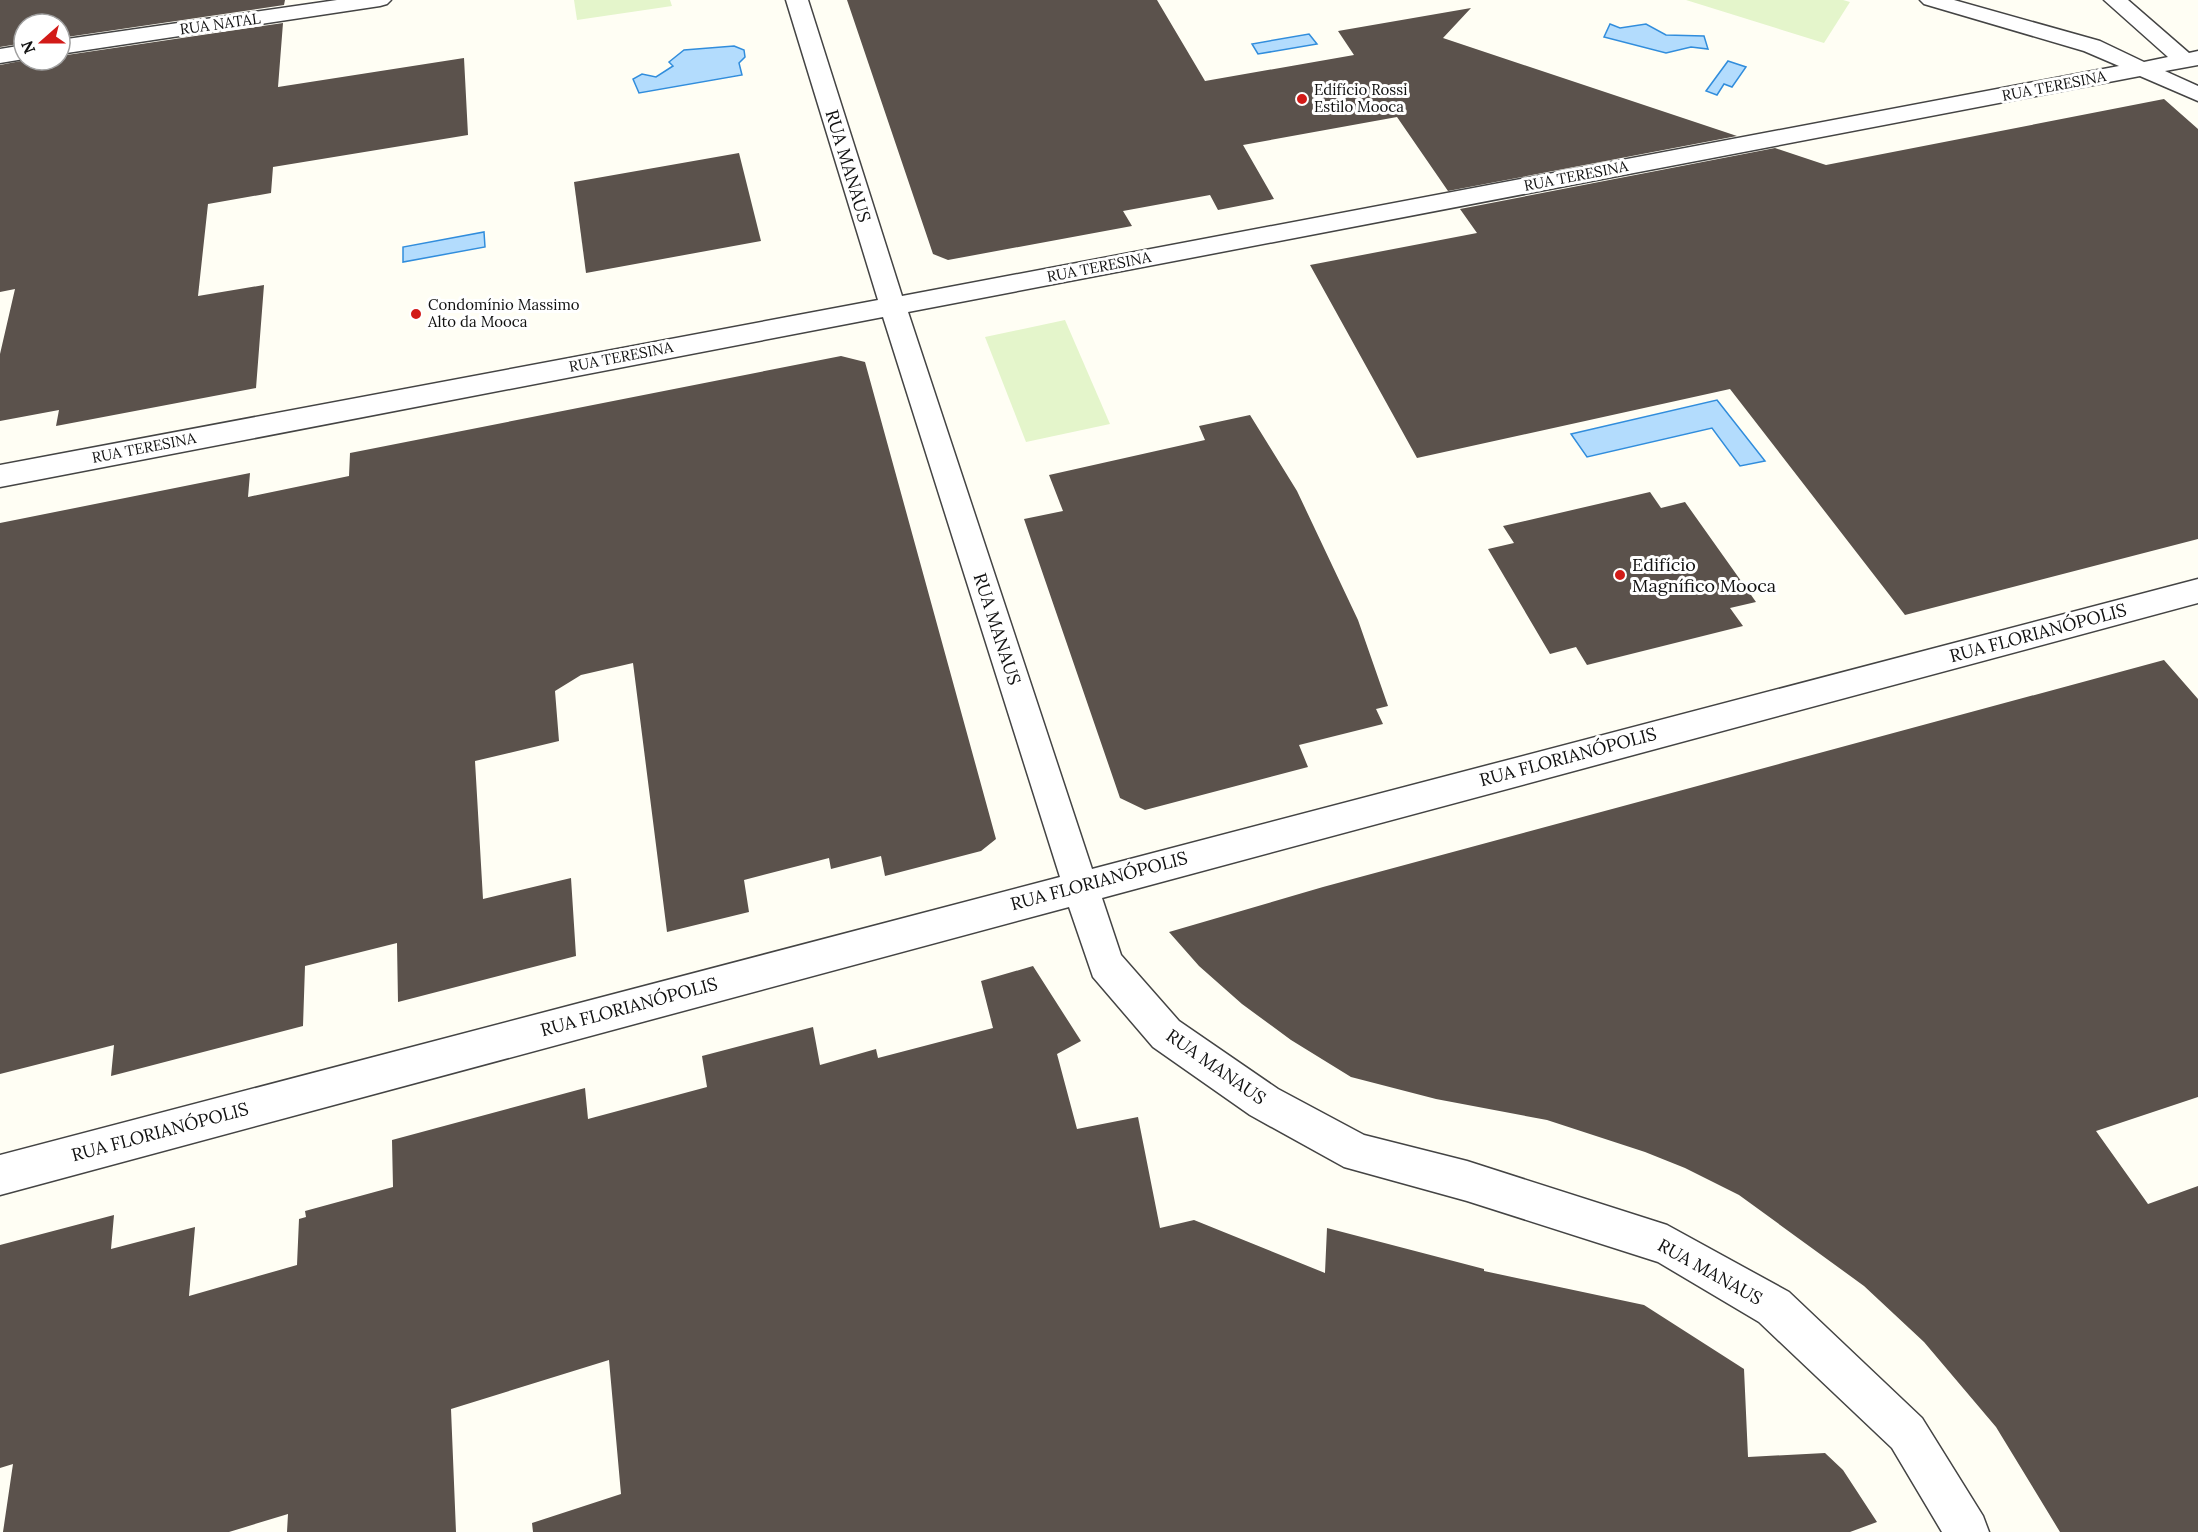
<svg xmlns="http://www.w3.org/2000/svg" width="2198" height="1532" viewBox="0 0 2198 1532" font-family="Lora,serif">
<style>
.pitch{fill:#e4f5cb}
.water{fill:#b3dcfd;stroke:#318ddc;stroke-width:1.5}
.building{fill:#5b524c}
.lines{fill:none;stroke-linecap:round;stroke-linejoin:round}
.minor-casing{stroke:#444;stroke-width:3}
.minor{fill:#fff;fill-rule:evenodd}
.poi-dot{fill:#d21b18;stroke:#fff;stroke-width:2}
.labels{text-anchor:middle;stroke-width:6;stroke-linejoin:round;paint-order:stroke}
.far-street-label{font-size:15px;fill:#111;stroke:#fff}
.far-poi-label{font-size:15px;fill:#111;stroke:#fff;text-anchor:start}
.street-label{font-size:18px;fill:#111;stroke:#fff}
.poi-label{font-size:18px;fill:#111;stroke:#fff;text-anchor:start}
</style>
<rect width="100%" height="100%" fill="#fffef4"/>
<g class="pitch">
<path d="M574,0H670L672,6L577,20Z"/>
<path d="M1686,0H1843L1850,2L1824,43Z"/>
<path d="M1065,320L1110,424L1026,442L985,337Z"/>
</g>
<g class="water">
<path d="M1610,24L1620,28L1646,24L1666,35L1704,36L1708,49L1691,47L1666,53L1604,37Z"/>
<path d="M1309,34L1317,44L1258,54L1252,44Z"/>
<path d="M734,46L744,50L745,57L739,63L742,75L639,93L633,79L642,74L656,77L673,66L669,62L684,50Z"/>
<path d="M1728,61L1746,67L1732,87L1724,84L1717,95L1706,91Z"/>
<path d="M484,232L485,247L403,262V247Z"/>
<path d="M1717,400L1765,461L1740,466L1712,428L1587,457L1571,434Z"/>
</g>
<g class="building">
<path d="M0,0H285L284,5L60,38V24H24V43L0,47Z"/>
<path d="M847,0H1157L1205,81L1354,55L1338,31L1471,8L1443,38L1737,136L1448,191L1397,117L1243,145L1274,199L1218,210L1210,195L1123,211L1132,226L948,260L933,254Z"/>
<path d="M283,23L278,87L464,58L468,135L273,167L271,193L208,204L198,296L264,285L256,388L56,426L59,410L0,421V354L15,289L0,292V65L26,60H60V56Z"/>
<path d="M2164,99L2198,129V539L1905,615L1730,389L1417,458L1310,265L1477,233L1460,209L1775,148L1826,165Z"/>
<path d="M739,153L761,241L586,273L574,182Z"/>
<path d="M841,356L865,362L996,839L981,851L885,876L881,856L831,869L829,858L744,880L749,912L667,932L633,663L581,675L555,691L559,741L475,761L483,899L571,878L576,956L398,1002L397,943L305,966L303,1026L111,1076L114,1045L0,1074V523L250,473L248,497L349,476L350,453Z"/>
<path d="M1250,415L1297,491L1358,620L1388,706L1376,709L1383,724L1299,745L1308,767L1145,810L1120,798L1024,519L1063,511L1049,475L1205,440L1199,426Z"/>
<path d="M1650,492L1661,508L1685,502L1756,602L1730,608L1743,626L1587,665L1576,647L1550,654L1488,549L1514,543L1503,526Z"/>
<path d="M2164,660L2198,699V1097L2096,1131L2148,1204L2198,1186V1532H2060L1996,1427L1924,1342L1864,1286L1739,1195L1685,1168L1645,1152L1547,1120L1436,1099L1351,1077L1291,1040L1242,1004L1199,966L1169,932L1323,887Z"/>
<path d="M1033,966L1081,1041L1057,1054L1077,1129L1138,1117L1160,1228L1194,1220L1325,1273L1327,1228L1484,1269V1271L1644,1305L1744,1369L1748,1457L1825,1453L1843,1470L1877,1522L1850,1532H533L532,1523L621,1494L609,1360L451,1409L456,1532H287L288,1514L229,1532H3L13,1464L0,1468V1245L114,1215L111,1249L195,1227L189,1296L297,1265L299,1219L306,1217L305,1211L393,1187L392,1140L585,1088L588,1119L707,1087L702,1056L813,1027L820,1065L876,1049L878,1058L993,1028L981,981Z"/>
</g>
<g class="lines">
<g class="minor-casing">
<g id="minor">
<path d="M337,0H391L387,4L380,6L60,54V40Z"/>
<path d="M786,0H808L902,296L2119,66L2084,51L1924,4L1920,0H1954L2100,41L2144,62L2168,57L2104,0H2128L2189,53L2198,51V65L2165,71L2198,86V101L2140,76L908,312L1092,869L2198,579V603L1102,898L1121,955L1179,1021L1278,1089L1364,1135L1467,1161L1667,1225L1789,1292L1922,1418L1983,1516L1989,1532H1942L1892,1448L1759,1322L1658,1262L1467,1201L1344,1167L1250,1115L1153,1047L1093,977L1069,907L0,1195V1155L1060,877L883,317L0,487V465L878,300Z"/>
<path d="M24,45V59L0,63V49Z"/>
</g>
</g>
<use href="#minor" class="minor"/>
</g>
<g class="poi-dot">
<circle cx="1302" cy="99" r="6"/>
<circle cx="416" cy="314" r="6"/>
<circle cx="1620" cy="575" r="6"/>
</g>
<g class="labels">
<g class="far-street-label">
<text transform="translate(220 24) rotate(-8)" y="5">RUA NATAL</text>
<text transform="translate(2054 86) rotate(-11)" y="5">RUA TERESINA</text>
<text transform="translate(1576 176) rotate(-11)" y="5">RUA TERESINA</text>
<text transform="translate(1099 267) rotate(-11)" y="5">RUA TERESINA</text>
<text transform="translate(621 357) rotate(-11)" y="5">RUA TERESINA</text>
<text transform="translate(144 448) rotate(-11)" y="5">RUA TERESINA</text>
</g>
<g class="far-poi-label">
<text x="1314" y="95">Edifício Rossi<tspan x="1314" dy="17">Estilo Mooca</tspan></text>
<text x="428" y="310">Condomínio Massimo<tspan x="428" dy="17">Alto da Mooca</tspan></text>
</g>
<g class="street-label">
<text transform="translate(848 166) rotate(73)" y="6">RUA MANAUS</text>
<text transform="translate(997 629) rotate(72)" y="6">RUA MANAUS</text>
<text transform="translate(2038 633) rotate(-15)" y="6">RUA FLORIANÓPOLIS</text>
<text transform="translate(1568 757) rotate(-15)" y="6">RUA FLORIANÓPOLIS</text>
<text transform="translate(1099 881) rotate(-15)" y="6">RUA FLORIANÓPOLIS</text>
<text transform="translate(629 1007) rotate(-15)" y="6">RUA FLORIANÓPOLIS</text>
<text transform="translate(1216 1067) rotate(35)" y="6">RUA MANAUS</text>
<text transform="translate(160 1132) rotate(-15)" y="6">RUA FLORIANÓPOLIS</text>
<text transform="translate(1710 1272) rotate(29)" y="6">RUA MANAUS</text>
</g>
<g class="poi-label">
<text x="1632" y="571">Edifício<tspan x="1632" dy="21">Magnífico Mooca</tspan></text>
</g>
</g>
<g transform="translate(42 42) rotate(249)"><circle r="28" fill="#ffffff" stroke="#a0a0a0" stroke-width="1.5"/>
<path d="M0-4.5L10 22L0 15L-10 22Z" fill="#d21b18"/>
<text y="-9" font-size="16" font-weight="bold" text-anchor="middle" fill="#111111">N</text>
</g>
</svg>
